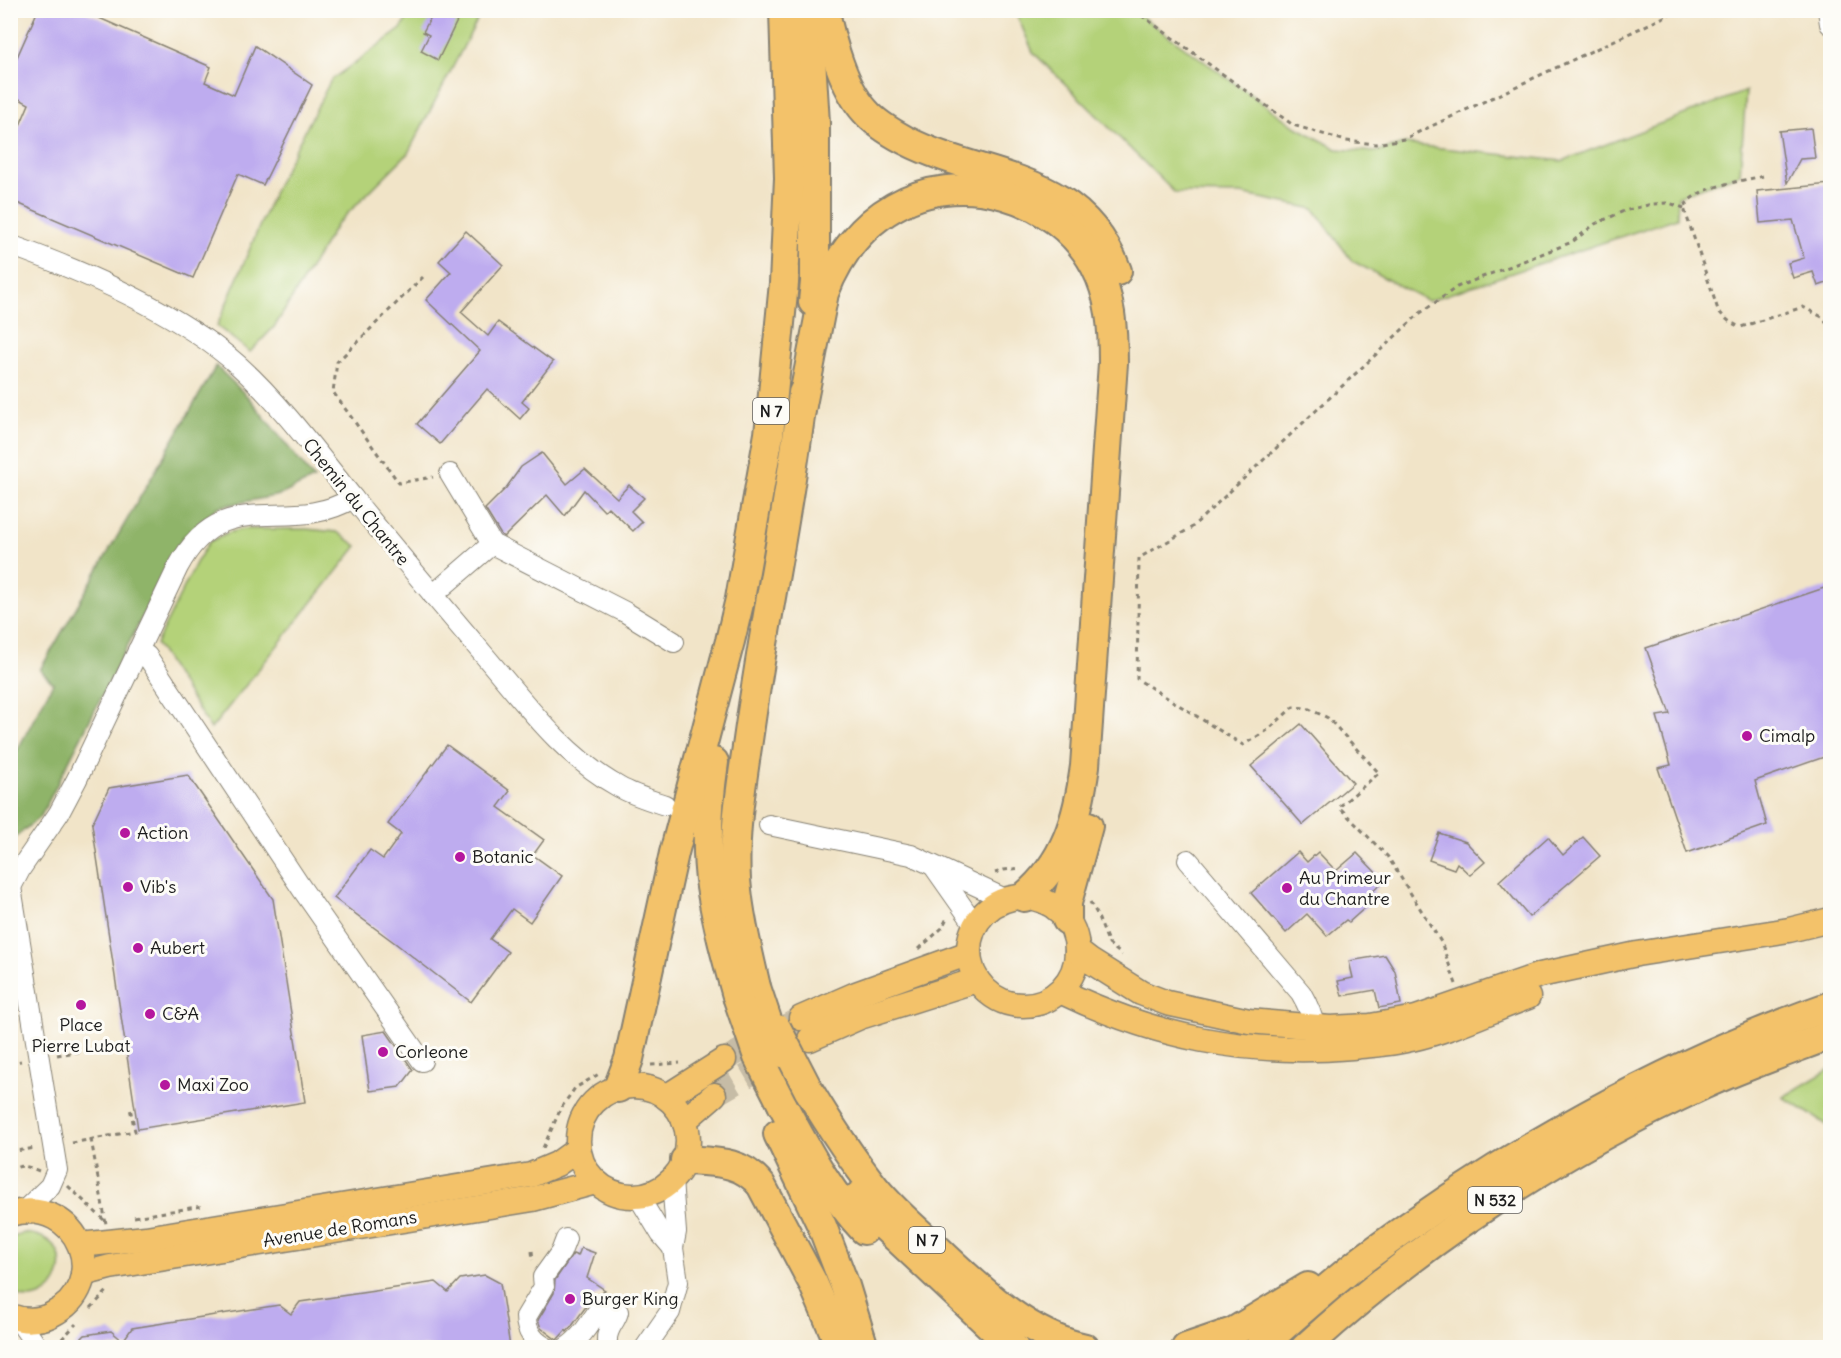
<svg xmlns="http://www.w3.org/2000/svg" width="1841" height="1358" viewBox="0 0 1841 1358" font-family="Delius,sans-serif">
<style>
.green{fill:#b4d279;stroke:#68774a;stroke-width:1.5}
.forest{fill:#8fb469;stroke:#566842;stroke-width:1.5}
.building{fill:#beacef}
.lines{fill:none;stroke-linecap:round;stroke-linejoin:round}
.major-tunnel{stroke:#c6bca6;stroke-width:24;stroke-dasharray:24 12;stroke-linecap:butt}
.minor-casing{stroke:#868072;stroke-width:22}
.major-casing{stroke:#868072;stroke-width:27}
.highway-casing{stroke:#868072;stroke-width:32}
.path{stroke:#868072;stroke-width:3;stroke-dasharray:4.5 4.5;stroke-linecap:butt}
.minor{stroke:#fff;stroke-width:20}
.major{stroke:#f3c26a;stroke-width:24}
.highway{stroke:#f3c26a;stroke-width:28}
.highway-bridge-casing{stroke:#868072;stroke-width:32;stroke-linecap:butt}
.highway-bridge{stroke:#f3c26a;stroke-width:28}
.poi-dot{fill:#b5179e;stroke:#fdfcf7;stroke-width:2}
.labels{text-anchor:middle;stroke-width:6;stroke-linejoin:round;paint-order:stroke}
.shield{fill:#fdfcf7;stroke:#605f5e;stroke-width:1.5}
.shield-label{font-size:16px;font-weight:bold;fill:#1c1c1c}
.street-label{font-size:18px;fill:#1c1c1c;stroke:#fdfcf7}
.poi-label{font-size:18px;fill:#1c1c1c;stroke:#fdfcf7;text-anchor:start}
</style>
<rect width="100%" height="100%" fill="#fdfcf7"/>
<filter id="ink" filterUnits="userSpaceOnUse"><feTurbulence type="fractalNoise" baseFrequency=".0167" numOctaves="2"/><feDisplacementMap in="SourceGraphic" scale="12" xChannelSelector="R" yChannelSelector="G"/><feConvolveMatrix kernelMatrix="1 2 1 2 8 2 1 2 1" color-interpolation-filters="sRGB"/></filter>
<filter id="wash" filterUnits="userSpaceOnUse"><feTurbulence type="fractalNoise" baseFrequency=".008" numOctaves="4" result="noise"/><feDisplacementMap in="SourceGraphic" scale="24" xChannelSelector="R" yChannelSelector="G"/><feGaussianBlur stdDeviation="1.35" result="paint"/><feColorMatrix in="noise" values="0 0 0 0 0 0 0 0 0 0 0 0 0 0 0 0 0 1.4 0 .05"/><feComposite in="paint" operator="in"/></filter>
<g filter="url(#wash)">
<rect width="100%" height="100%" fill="#f1e4c8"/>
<g class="green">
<path d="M411,11H482L408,153L337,224L275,326L250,352L217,326L276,187L331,80L401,29Z"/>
<path d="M1015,11H1134L1293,125L1337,149L1375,152L1404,144L1562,161L1746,91L1740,174L1678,196L1677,218L1428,301L1352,261L1314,209L1241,194L1175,193L1033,52Z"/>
<path d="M243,529H306L337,532L357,546L211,729L156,644L196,563L209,542L227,533Z"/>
<path d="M1830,1069V1127L1783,1097Z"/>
<path d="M24,1233C89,1238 56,1320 11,1292V1238Z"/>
</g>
<path class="forest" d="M216,366L248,397L314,479L280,495L218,507L183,537L41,816L11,841V762L53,683L40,670Z"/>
<g id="blocks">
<g class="building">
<path d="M38,10H81L211,67L205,82L234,95L255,46L312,85L263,185L238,174L193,278L10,200V149L29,104L10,94V73Z"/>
<path d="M441,10L458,19L438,60L421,51L429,35L423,32L432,15L437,18Z"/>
<path d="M1811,128L1815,158L1800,159L1787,183L1779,131Z"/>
<path d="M1830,184V282L1818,286L1813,272L1793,278L1788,263L1804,258L1793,220L1760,223L1757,191Z"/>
<path d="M466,231L503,265L461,312L488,336L498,322L553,362L522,402L529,408L520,419L487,389L440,444L417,424L480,351L426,300L451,272L439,261Z"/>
<path d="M542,453L567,484L585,469L617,498L629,485L644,498L631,511L642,522L633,531L608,507L604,511L584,490L565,516L547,495L504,537L501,535L485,509L506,488L521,467Z"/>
<path d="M1830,586V755L1755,781L1767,825L1687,853L1658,768L1671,765L1657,716L1670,714L1646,648Z"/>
<path d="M1301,724L1353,783L1303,825L1251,766Z"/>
<path d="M447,745L510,791L498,807L544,840L533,855L562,876L530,922L512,909L490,939L508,952L471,1002L395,943L334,898L370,850L383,859L401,834L388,824Z"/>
<path d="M188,775L273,899L305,1102L138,1129L92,824L109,788Z"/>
<path d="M1439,833L1466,842L1485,862L1470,875L1457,863L1454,869L1429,860Z"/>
<path d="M1548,837L1563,855L1583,837L1600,856L1529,917L1499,881Z"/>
<path d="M1298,852L1307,862L1318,852L1336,871L1357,853L1384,881L1372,892L1377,897L1349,922L1346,920L1327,936L1307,914L1286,933L1251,893Z"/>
<path d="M1385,955L1395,971L1401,1004L1379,1008L1375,990L1342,996L1338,981L1353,978L1349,961Z"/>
<path d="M386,1031L413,1070L400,1087L370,1091L362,1035Z"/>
<path d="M581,1248L595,1253L587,1278L605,1290L592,1298L572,1326L567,1332L566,1330L557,1340L541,1328L538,1320L554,1293L555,1280L573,1254L578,1256Z"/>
<path d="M485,1275L500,1283L510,1347H73L85,1335L111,1331L123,1341L132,1328L279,1305L291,1314L300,1302L436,1282L448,1292L460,1279Z"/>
</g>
</g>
</g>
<g filter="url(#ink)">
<use href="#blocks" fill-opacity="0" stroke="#868072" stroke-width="1.5"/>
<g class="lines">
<g class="major-tunnel">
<path d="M724,1060L801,1018"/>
<path d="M714,1095L779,1057"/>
</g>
<g class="minor-casing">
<g id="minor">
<path d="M1828,10L1830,24"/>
<path d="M10,245C85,272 178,312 238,365C281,404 317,453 353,498C396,551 440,603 484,655C525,703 563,756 619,787C633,795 650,800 665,805"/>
<path d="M450,474L492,544L625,612L674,642"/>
<path d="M433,595L492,544"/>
<path d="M138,650L147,656L302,889L422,1061"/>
<path d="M769,825L911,855L1005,899"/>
<path d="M1188,860L1301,993C1309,1007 1317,1025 1314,1040"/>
<path d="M935,868L975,925"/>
<path d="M11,887L21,868L59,813L77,779L178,567C224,481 287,538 353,498"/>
<path d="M11,887L57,1170L50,1186L25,1210"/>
<path d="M638,1196L661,1234L673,1248"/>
<path d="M17,1318L38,1348"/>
<path d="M547,1348C534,1342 526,1331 526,1317L544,1287L543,1277L561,1252L566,1239"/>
<path d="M566,1348C582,1338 591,1321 602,1305H610L618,1312C615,1323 606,1329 607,1341"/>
<path d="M645,1348L670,1312L678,1282L673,1248L676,1232L672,1180"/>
</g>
</g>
<g class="major-casing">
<g id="major">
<circle cx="1023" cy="951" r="54"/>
<path d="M1077,951L1090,961L1141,993L1167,1003L1249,1021L1330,1028L1370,1026L1416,1018L1540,975L1637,954L1789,930L1830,920"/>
<path d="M1060,991C1155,1037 1246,1056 1352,1047C1372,1045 1392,1044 1411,1039C1452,1030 1489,1011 1528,997"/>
<path d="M801,1018L856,994L969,953"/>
<path d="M810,1039L860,1017L977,980"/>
<circle cx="633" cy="1141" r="55"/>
<path d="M666,1097L724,1060"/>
<path d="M684,1121L714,1095"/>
<path d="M10,1214C80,1195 113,1285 51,1315C39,1321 23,1321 10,1316"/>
<path d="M80,1245L146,1238L531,1175L557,1164L578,1149"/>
<path d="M83,1274L110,1267L533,1199L596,1182"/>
</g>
</g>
<g class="highway-casing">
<g id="highway">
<path d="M808,10L815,123V282L813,302"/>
<path d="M825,10C830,40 844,88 865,111C875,123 892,133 905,140C986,182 1078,170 1117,271"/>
<path d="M801,410L824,293C853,216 922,173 1004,195C1042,206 1076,230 1095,266C1111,296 1113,329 1113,363L1085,766C1078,818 1066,862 1024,897"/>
<path d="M714,762C708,803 705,846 711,887C717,924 727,960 737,996"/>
<path d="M1067,920V903L1088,826"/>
<path d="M756,987C748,952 739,916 736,880C733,828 743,777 750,726C766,614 790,504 803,393"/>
<path d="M618,1088L629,1059L674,853L730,641L740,599L769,434L784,283L789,178L784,10"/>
<path d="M808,1089C829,1124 850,1157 875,1188C892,1209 914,1228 934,1246C978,1287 1025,1335 1085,1348"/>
<path d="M782,1104C806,1148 829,1193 864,1230"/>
<path d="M778,1134L822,1226L845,1286L864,1348"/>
<path d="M685,1160C714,1162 741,1160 761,1185L813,1283L841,1348"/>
<path d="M859,1196L885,1227L1014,1348"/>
<path d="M1186,1348L1233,1332L1308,1287"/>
<path d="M1259,1348C1294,1317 1329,1285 1366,1257C1504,1154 1668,1063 1830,1006"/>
<path d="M1305,1348C1423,1240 1558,1152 1703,1085C1745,1066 1788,1051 1830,1035"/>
</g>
</g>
<g class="path">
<path d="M1134,10L1293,125L1346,141L1376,144L1404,139L1679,10"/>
<path d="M1763,176C1742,181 1692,187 1684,208L1718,310C1725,319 1730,323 1741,327L1803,307L1822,317L1830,326"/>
<path d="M423,277L337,362L333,392L399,483L433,477"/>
<path d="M995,873L1004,870L1021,868"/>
<path d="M1090,902L1096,912L1109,944L1122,955"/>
<path d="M919,949L942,928L948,916"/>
<path d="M1456,984L1441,942L1388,857L1339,807L1379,773L1328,718L1307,708L1293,707L1268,730L1243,745L1137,679L1139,558L1191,528L1419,314L1457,287L1572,242L1595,224L1624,211L1652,204L1669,203L1684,208"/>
<path d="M57,1055L124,1045"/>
<path d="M10,1063L21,1061"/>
<path d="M651,1065L680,1063"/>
<path d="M91,1139L106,1224"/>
<path d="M72,1143L135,1131L130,1108"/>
<path d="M543,1148L561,1108L575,1088L599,1074"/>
<path d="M10,1152L35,1148"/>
<path d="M10,1172C21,1162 27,1167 39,1171"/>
<path d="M68,1186L105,1221"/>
<path d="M134,1217L203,1206L204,1207"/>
<path d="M532,1251L533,1260"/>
<path d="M91,1308L109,1289"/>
<path d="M54,1343L59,1342L76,1324"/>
</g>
<use href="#minor" class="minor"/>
<use href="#major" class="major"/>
<use href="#highway" class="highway"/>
<g class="highway-bridge-casing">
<g id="highway-bridge">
<path d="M756,987L778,1053"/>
<path d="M737,996L758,1057L782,1104"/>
<path d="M777,1029L808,1089"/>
</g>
</g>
<use href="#highway-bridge" class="highway-bridge"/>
</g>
</g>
<g class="poi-dot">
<circle cx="1747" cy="736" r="6"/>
<circle cx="125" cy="833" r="6"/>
<circle cx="460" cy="857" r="6"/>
<circle cx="128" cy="887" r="6"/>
<circle cx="1287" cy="888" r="6"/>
<circle cx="138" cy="948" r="6"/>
<circle cx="81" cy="1005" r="6"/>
<circle cx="150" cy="1014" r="6"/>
<circle cx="383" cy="1052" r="6"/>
<circle cx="165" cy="1085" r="6"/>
<circle cx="570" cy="1299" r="6"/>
</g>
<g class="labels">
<g class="shield">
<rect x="753" y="398" width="36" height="26" rx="4.5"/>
<rect x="1468" y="1187" width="54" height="26" rx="4.5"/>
<rect x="909" y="1227" width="36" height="26" rx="4.5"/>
</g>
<g class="shield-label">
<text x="771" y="417">N 7</text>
<text x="1495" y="1206">N 532</text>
<text x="927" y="1246">N 7</text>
</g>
<g class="street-label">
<text transform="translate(356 502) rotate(51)" y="6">Chemin du Chantre</text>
<text transform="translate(340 1229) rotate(-9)" y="6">Avenue de Romans</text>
</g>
<g class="poi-label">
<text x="1759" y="742">Cimalp</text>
<text x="137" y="839">Action</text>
<text x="472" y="863">Botanic</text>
<text x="1299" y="884">Au Primeur<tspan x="1299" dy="21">du Chantre</tspan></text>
<text x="140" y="893">Vib's</text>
<text x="150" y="954">Aubert</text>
<text x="162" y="1020">C&amp;A</text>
<text x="81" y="1031" text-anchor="middle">Place<tspan x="81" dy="21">Pierre Lubat</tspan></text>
<text x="395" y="1058">Corleone</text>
<text x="177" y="1091">Maxi Zoo</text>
<text x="582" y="1305">Burger King</text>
</g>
</g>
<rect width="1841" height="1358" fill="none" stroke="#fdfcf7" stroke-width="36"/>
</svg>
